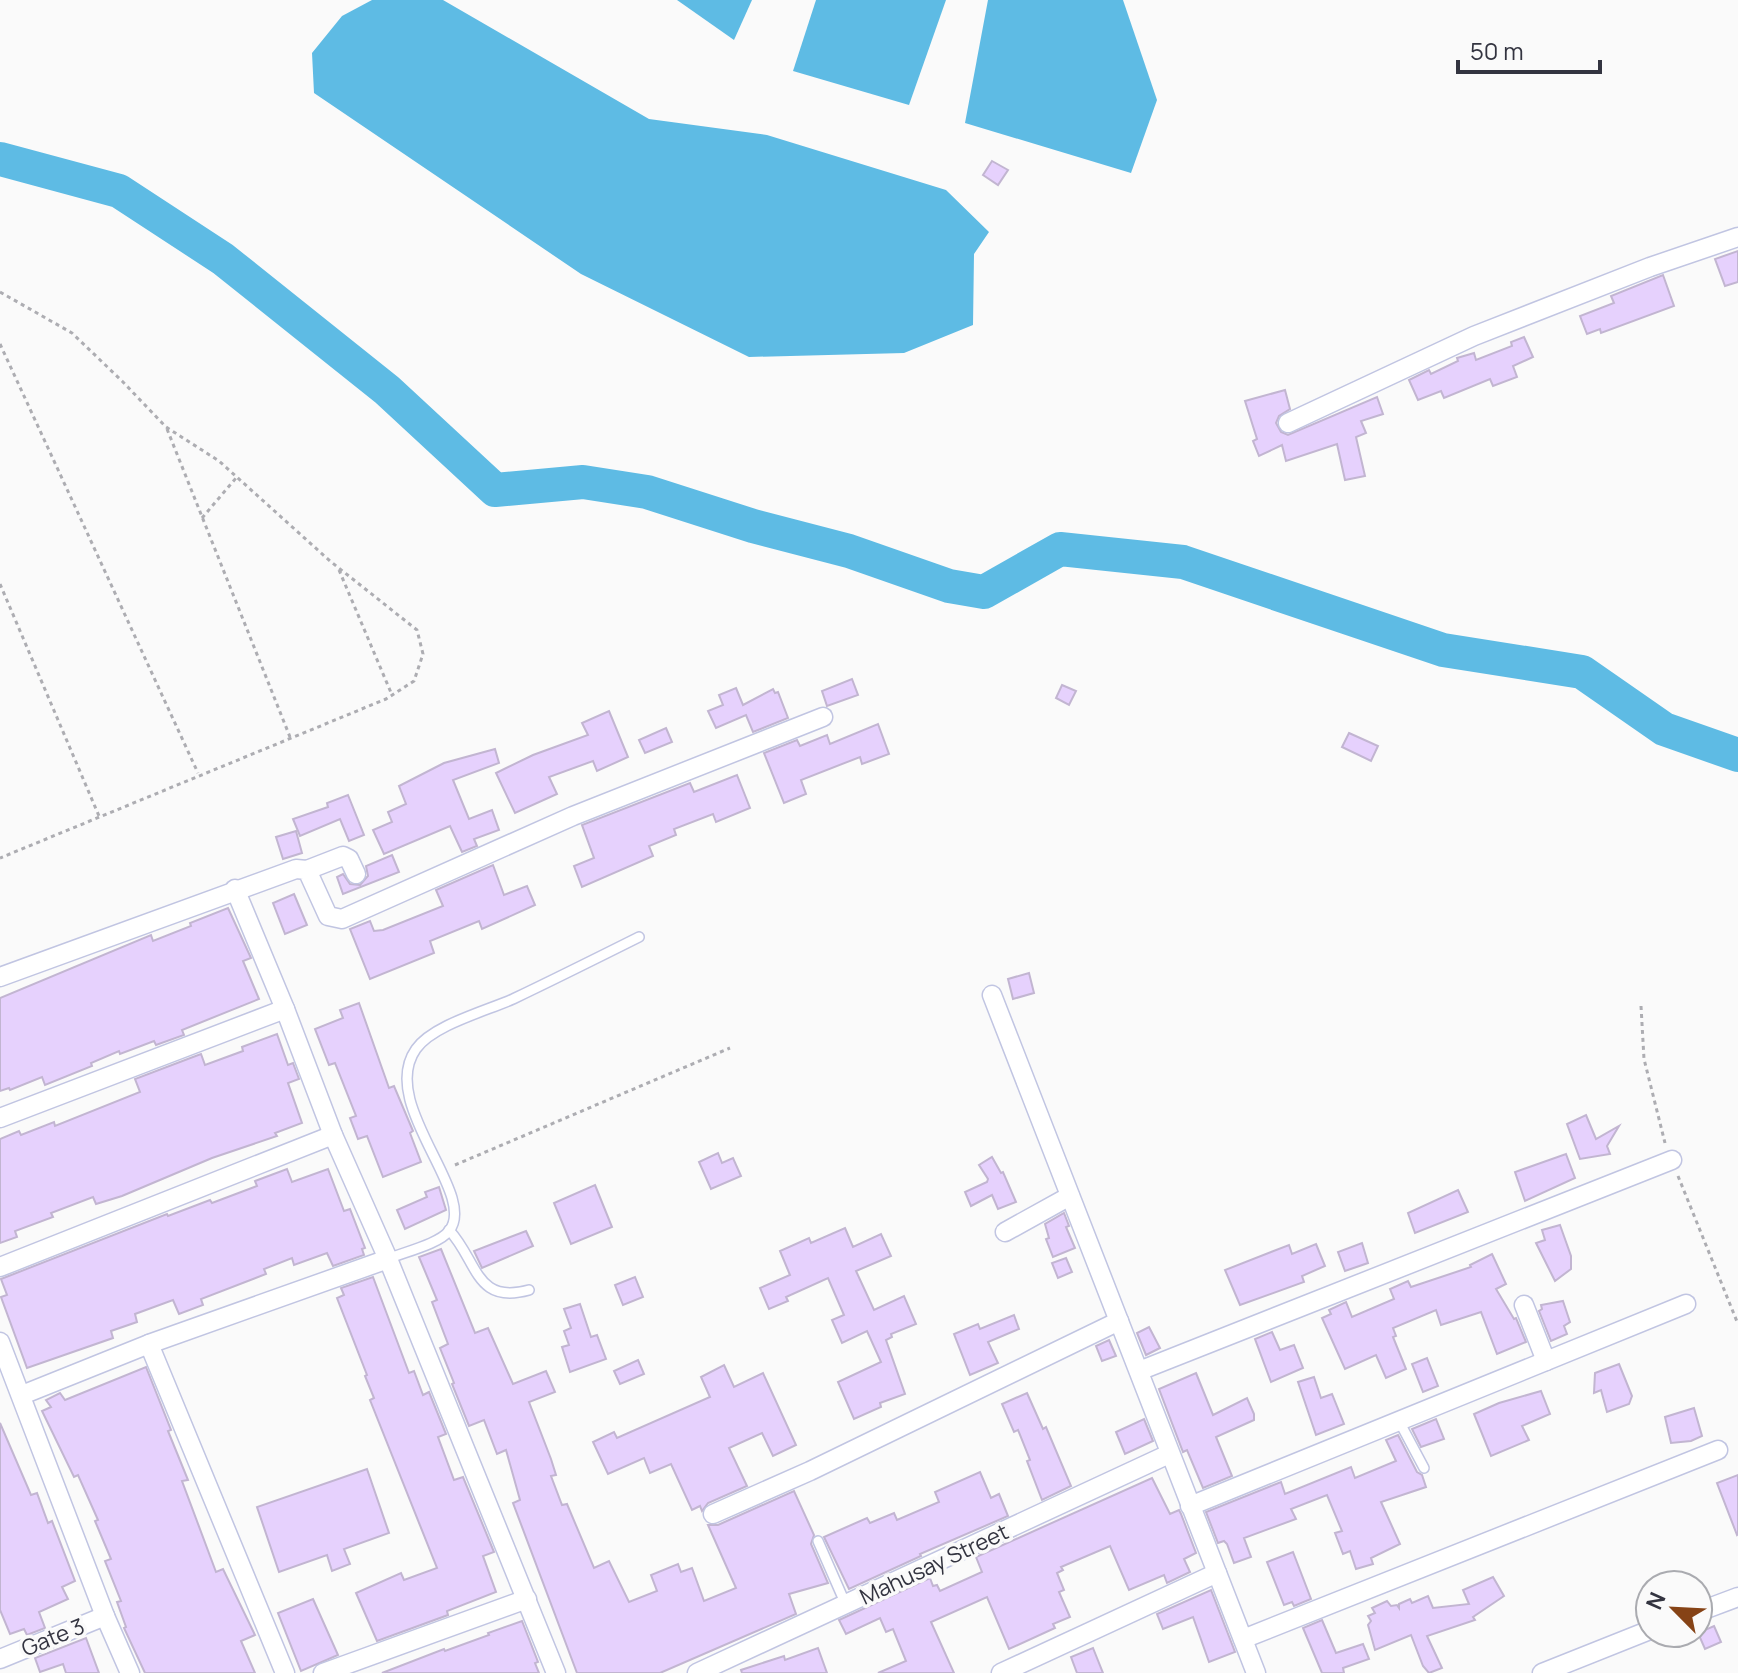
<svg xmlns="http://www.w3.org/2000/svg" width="1738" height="1673" viewBox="0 0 1738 1673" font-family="Manrope,sans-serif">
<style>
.water{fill:#5ebbe4}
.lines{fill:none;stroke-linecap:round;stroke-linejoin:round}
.river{stroke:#5ebbe4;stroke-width:34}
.building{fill:#e6d1fd;stroke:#c2b5d1;stroke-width:2}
.service-casing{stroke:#c1c5e2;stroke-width:12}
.minor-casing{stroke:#c1c5e2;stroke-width:21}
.path{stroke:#adadb2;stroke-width:3;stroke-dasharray:4 4;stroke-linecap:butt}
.service{stroke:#fff;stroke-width:9}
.minor{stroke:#fff;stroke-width:18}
.labels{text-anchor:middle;stroke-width:7;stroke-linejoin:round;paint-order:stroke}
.street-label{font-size:22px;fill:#333440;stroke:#fafafa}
</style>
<rect width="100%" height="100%" fill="#fafafa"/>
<g class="water">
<path d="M372,0H443L649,119L767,135L946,190L989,232L974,254L973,325L904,353L749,357L581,274L314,93L312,53L342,16Z"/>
<path d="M677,0H752L734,40Z"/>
<path d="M816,0H946L909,105L793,71Z"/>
<path d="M988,0H1123L1157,100L1131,173L965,123Z"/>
</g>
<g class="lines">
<path class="river" d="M0,159L119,191L223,259L387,390L495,490L583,482L647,492L753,526L849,551L949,586L984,592L1060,549L1183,562L1443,650L1582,672L1664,729L1738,755"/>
</g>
<g class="building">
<path d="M992,161L1008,170L998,185L983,175Z"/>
<path d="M1738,251V282L1725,286L1715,259Z"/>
<path d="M1663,275L1674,306L1601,333L1600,329L1587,334L1580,316L1614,303L1611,296Z"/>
<path d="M1524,337L1533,357L1513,366L1517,377L1493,386L1490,379L1444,398L1441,391L1418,400L1409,380L1429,370L1431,374L1458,361L1457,358L1474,353L1476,360L1512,346L1511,342Z"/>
<path d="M1285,390L1290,409L1279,416L1276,423L1281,432L1288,435L1377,397L1383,414L1361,421L1366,433L1356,437L1365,476L1345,480L1337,444L1286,461L1282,445L1259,456L1253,441L1257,439L1245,401Z"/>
<path d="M852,679L858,695L827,706L822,691Z"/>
<path d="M1062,685L1076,691L1069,705L1056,698Z"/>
<path d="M736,688L743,705L773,689L775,693L778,692L788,718L753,732L746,715L716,728L708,711L723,705L719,695Z"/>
<path d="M609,711L628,757L597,771L593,761L549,777L557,794L515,813L496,773L533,755L588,735L582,723Z"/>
<path d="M878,724L889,754L862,764L860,757L801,780L806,794L784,803L764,753L797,740L800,746L827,735L830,744Z"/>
<path d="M666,728L672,742L645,753L639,740Z"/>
<path d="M1349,733L1378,746L1371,761L1342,747Z"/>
<path d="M495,749L499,763L453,780L469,819L492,810L499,830L474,839L477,846L462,852L450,826L384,854L373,830L392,822L388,812L406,804L399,786L444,763Z"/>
<path d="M737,775L750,808L716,822L713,814L674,829L676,835L649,846L653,856L582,887L574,866L594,858L582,825L690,783L694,792Z"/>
<path d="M348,795L364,835L349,841L340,819L300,836L293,819L328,807L327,803Z"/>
<path d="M296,831L302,853L283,859L276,837Z"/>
<path d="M392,855L399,872L343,894L337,877L343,874L350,884L360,885L368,876L366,866Z"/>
<path d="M493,865L504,895L527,886L535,905L482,929L479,921L430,941L434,953L370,979L350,929L370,921L374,931L383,930L443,906L436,890Z"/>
<path d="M294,894L307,925L285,934L273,903Z"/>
<path d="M228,908L251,958L243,961L259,999L182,1030L184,1035L156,1045L154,1041L120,1054L119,1051L91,1063L92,1066L45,1085L42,1077L10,1090L9,1088L0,1091V998L151,935L153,941L191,926L190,923Z"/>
<path d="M1029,973L1034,993L1013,999L1008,979Z"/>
<path d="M359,1003L389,1088L394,1086L413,1131L410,1133L421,1162L383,1177L367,1136L358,1139L350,1118L356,1116L335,1063L329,1065L315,1029L343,1018L340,1010Z"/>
<path d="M277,1034L288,1065L293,1063L299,1079L288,1083L302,1123L275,1133L277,1136L212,1158L122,1196L96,1204L93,1197L51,1213L53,1217L15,1231L17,1237L0,1243V1139L19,1131L21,1135L54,1122L55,1126L140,1092L135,1079L193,1057L201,1054L205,1065L243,1051L242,1047Z"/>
<path d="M1586,1115L1596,1139L1619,1126L1607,1146L1610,1154L1580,1159L1567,1124Z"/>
<path d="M718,1153L722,1163L733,1158L741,1176L711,1189L699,1162Z"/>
<path d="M1566,1154L1575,1178L1525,1201L1515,1172Z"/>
<path d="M992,1157L1001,1173L1003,1172L1016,1202L998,1209L992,1195L971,1206L965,1192L987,1182L988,1179L979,1165Z"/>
<path d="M287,1169L292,1182L328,1169L344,1211L350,1209L365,1248L362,1249L364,1255L333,1266L327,1253L294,1265L292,1258L264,1269L266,1274L201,1299L203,1305L179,1314L173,1300L135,1314L137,1322L111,1331L113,1338L27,1368L1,1297L7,1295L1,1279L167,1214L168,1216L210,1200L212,1203L257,1186L255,1181Z"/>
<path d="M595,1185L612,1227L571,1244L554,1203Z"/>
<path d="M439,1187L446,1210L405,1229L397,1210L427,1197L425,1192Z"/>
<path d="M1458,1190L1468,1212L1415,1233L1408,1213Z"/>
<path d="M1064,1213L1069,1226L1066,1227L1075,1248L1053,1257L1046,1239L1049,1238L1045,1224Z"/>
<path d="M1560,1225L1571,1256V1269L1555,1281L1536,1243L1545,1240L1542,1230Z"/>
<path d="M845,1228L853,1247L881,1234L891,1256L856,1271L874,1310L904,1296L916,1324L891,1334L892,1337L886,1340L905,1394L880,1403L881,1407L854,1419L838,1382L881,1362L867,1331L842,1343L832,1320L844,1315L828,1278L786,1297L788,1301L769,1309L760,1288L790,1275L780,1251L809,1238L811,1243Z"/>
<path d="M526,1231L533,1246L482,1268L474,1251Z"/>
<path d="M1362,1243L1368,1263L1345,1271L1338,1252Z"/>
<path d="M1316,1244L1325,1266L1302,1276L1304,1282L1240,1305L1225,1270L1289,1245L1292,1254Z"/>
<path d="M441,1249L475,1333L488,1328L513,1384L546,1371L555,1392L529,1402L551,1459L556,1475L551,1476L562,1505L567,1504L594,1568L609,1561L629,1602L657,1591L651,1575L678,1564L681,1572L692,1568L704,1601L736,1588L708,1525H718L794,1491L814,1535L811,1544L828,1583L789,1594L796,1614L660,1673H577L513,1503L520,1500L506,1450L497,1454L484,1420L469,1426L452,1384L454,1383L440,1348L448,1344L432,1302L437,1300L419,1257Z"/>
<path d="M1492,1254L1506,1284L1496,1289L1514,1319L1516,1318L1526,1342L1497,1354L1481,1312L1441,1325L1436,1310L1393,1328L1396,1336L1393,1337L1406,1369L1386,1378L1376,1355L1345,1369L1322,1318L1331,1314L1329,1310L1346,1302L1352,1317L1394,1299L1390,1289L1408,1281L1411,1287L1471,1267L1470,1265Z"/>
<path d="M1066,1258L1072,1272L1058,1278L1052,1263Z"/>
<path d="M373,1277L409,1373L414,1371L423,1395L429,1392L446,1434L438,1437L454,1480L463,1477L494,1552L483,1556L496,1592L447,1611L448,1615L377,1641L356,1593L401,1573L404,1580L437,1568L370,1400L374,1398L365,1376L367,1375L337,1298L344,1295L341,1288Z"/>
<path d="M635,1277L643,1297L623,1305L615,1285Z"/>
<path d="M1563,1301L1570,1322L1564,1326L1567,1334L1551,1341L1539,1311L1542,1309L1541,1305Z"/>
<path d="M580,1304L591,1337L597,1335L606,1359L570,1372L562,1347L569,1345L564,1331L571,1328L564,1309Z"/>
<path d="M1014,1315L1019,1329L988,1342L998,1363L970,1375L954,1334L978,1324L980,1329Z"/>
<path d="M1149,1327L1160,1348L1146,1355L1137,1333Z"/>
<path d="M1272,1332L1280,1350L1294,1345L1303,1368L1271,1382L1255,1339Z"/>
<path d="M1109,1340L1116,1356L1102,1361L1096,1346Z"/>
<path d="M1427,1358L1438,1386L1423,1392L1412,1364Z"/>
<path d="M638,1360L644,1374L620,1384L614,1371Z"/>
<path d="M1619,1364L1632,1396L1629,1404L1607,1412L1601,1390L1594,1393L1595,1373Z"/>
<path d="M724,1365L734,1387L763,1373L796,1445L773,1456L762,1433L729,1448L747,1486L708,1503L702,1511L700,1506L692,1510L671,1464L650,1473L644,1458L608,1474L593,1442L614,1432L617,1438L710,1397L701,1377Z"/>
<path d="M146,1367L171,1430L168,1431L188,1480L182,1481L216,1572L223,1569L255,1635L241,1641L255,1673H145L124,1628L126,1627L117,1602L121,1601L105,1561L111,1559L95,1521L98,1520L78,1475L74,1477L42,1411L51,1407L46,1400L60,1393L65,1400Z"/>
<path d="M1196,1373L1213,1415L1247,1398L1254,1414V1420L1216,1437L1232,1476L1203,1488L1187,1450L1183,1452L1159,1389Z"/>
<path d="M1314,1377L1321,1398L1332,1394L1344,1424L1316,1435L1298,1382Z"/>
<path d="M1541,1391L1550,1414L1522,1426L1529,1440L1491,1456L1474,1414L1499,1403Z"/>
<path d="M1027,1393L1043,1429L1046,1427L1071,1486L1042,1500L1027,1461L1030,1460L1018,1430L1014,1432L1002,1404Z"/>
<path d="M1694,1408L1702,1436L1691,1441L1671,1443L1665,1417Z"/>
<path d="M1144,1419L1153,1441L1125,1454L1116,1432Z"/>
<path d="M1436,1419L1444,1439L1421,1447L1412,1429Z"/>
<path d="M0,1423L31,1495L37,1493L48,1523L52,1521L75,1581L62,1587L68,1599L39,1612L45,1628L27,1635L24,1629L10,1634L0,1610Z"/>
<path d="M1398,1435L1417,1472L1422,1475L1426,1487L1381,1502L1400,1544L1371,1558L1373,1564L1356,1569L1350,1551L1343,1554L1335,1533L1342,1531L1327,1495L1291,1509L1296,1519L1244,1538L1251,1557L1234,1563L1227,1544L1224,1541L1218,1543L1206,1512L1281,1482L1285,1494L1351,1467L1355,1478L1396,1461L1386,1440Z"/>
<path d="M367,1469L389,1533L344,1549L350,1564L332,1571L327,1555L279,1572L257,1507Z"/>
<path d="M980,1472L991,1498L999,1494L1008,1516L920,1554L921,1556L849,1589L824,1537L867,1518L870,1523L894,1513L897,1520L939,1502L935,1492Z"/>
<path d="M1738,1475V1534L1737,1535L1717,1483Z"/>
<path d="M1152,1478L1170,1514L1179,1510L1181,1514L1196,1553L1184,1559L1190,1572L1167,1583L1164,1575L1129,1590L1110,1546L1061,1567L1063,1570L1057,1573L1064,1590L1059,1592L1070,1617L1053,1624L1055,1628L1009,1649L987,1597L931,1622L954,1673H878L906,1661L893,1629L886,1632L880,1618L846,1634L839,1620L930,1578L933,1586L937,1585L940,1591L982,1572L976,1557Z"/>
<path d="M1293,1552L1311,1599L1294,1606L1292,1602L1284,1605L1267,1562Z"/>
<path d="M1493,1577L1504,1596L1473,1617L1475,1620L1427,1636L1442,1668L1429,1673L1423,1666L1411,1635L1375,1650L1368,1625L1371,1621L1368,1616L1375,1613L1372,1608L1387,1601L1391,1606L1397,1605L1399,1608V1604L1410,1599L1412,1603L1428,1596L1433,1608L1469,1604L1463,1590Z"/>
<path d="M1211,1590L1235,1652L1209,1662L1193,1617L1163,1629L1157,1614Z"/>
<path d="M313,1599L338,1655L301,1671L278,1613Z"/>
<path d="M1322,1620L1336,1653L1363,1644L1369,1659L1343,1668L1344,1673H1322L1303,1628Z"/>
<path d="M522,1621L538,1662L535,1663L539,1673H382L444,1649L445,1651L489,1635L488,1633Z"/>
<path d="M1714,1626L1721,1642L1705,1649L1698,1633Z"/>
<path d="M86,1638L99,1673H66L63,1664L40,1672L35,1658Z"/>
<path d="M818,1648L827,1673H742L741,1670L784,1656L785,1660Z"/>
<path d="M1093,1648L1103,1673H1077L1071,1657Z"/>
</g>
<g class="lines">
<g class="service-casing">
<g id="service">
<path d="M449,1230C478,1261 475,1305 529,1290"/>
<path d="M388,1259C404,1252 439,1244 449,1231C479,1194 377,1104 416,1049C433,1025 486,1011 513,999C555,979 597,958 639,937"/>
<path d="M1399,1421L1424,1468"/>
<path d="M818,1541L846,1605"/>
</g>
</g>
<g class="minor-casing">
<g id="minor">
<path d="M1288,423L1474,336L1650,267L1738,237"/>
<path d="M307,870L343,856L349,859L356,874"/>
<path d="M235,889L285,1009L333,1135L388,1259L556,1673"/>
<path d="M0,977L296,869L307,870L328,916L342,919L573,816L823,717"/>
<path d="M992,995L1256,1673"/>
<path d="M0,1118L285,1009"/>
<path d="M1005,1232L1070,1196"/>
<path d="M0,1267L333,1135"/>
<path d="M1524,1305L1546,1361"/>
<path d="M0,1342L105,1616L130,1673"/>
<path d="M149,1344L285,1673"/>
<path d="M1139,1371L1672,1160"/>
<path d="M22,1395L149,1344L388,1259"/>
<path d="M1190,1506L1686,1304"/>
<path d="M713,1514L810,1471L1119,1321"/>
<path d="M1698,1612L1738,1597"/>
<path d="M1243,1639L1718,1450"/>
<path d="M0,1659L105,1616"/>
<path d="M323,1673L527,1599"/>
<path d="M697,1673L1169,1454"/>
<path d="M1001,1673L1217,1573"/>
<path d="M1542,1673L1650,1630"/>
</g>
</g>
<g class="path">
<path d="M0,292L72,333L122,381L166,427L219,461L330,561L417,630L423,654L414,681L386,699L0,858"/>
<path d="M0,344L198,773"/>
<path d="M167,429L290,737"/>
<path d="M202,518L236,478"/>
<path d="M339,570L392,695"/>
<path d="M0,584L99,816"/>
<path d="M1641,1006L1644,1059L1665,1143"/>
<path d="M455,1165L730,1048"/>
<path d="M1678,1176L1738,1324"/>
</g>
<use href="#service" class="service"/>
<use href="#minor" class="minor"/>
</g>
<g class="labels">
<g class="street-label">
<text transform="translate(934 1564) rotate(-25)" y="8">Mahusay Street</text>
<text transform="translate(53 1637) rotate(-22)" y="8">Gate 3</text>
</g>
</g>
<g transform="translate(1674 1609) rotate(294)"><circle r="38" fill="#fafafa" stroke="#aaabb0" stroke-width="2"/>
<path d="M0-6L14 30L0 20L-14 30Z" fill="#864316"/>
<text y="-12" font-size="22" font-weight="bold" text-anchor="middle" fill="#333440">N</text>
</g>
<path d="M1458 60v12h142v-12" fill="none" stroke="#333440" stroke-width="4"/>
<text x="1470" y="60" font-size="24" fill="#333440" stroke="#fafafa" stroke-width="6" paint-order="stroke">50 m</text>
</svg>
